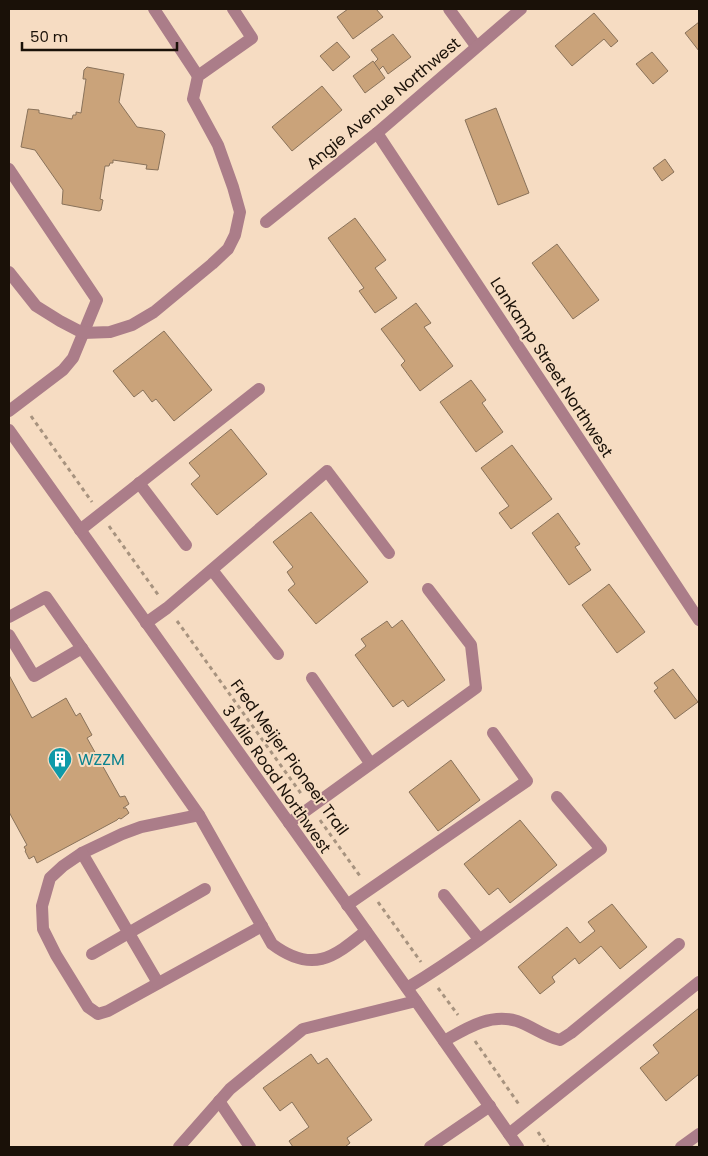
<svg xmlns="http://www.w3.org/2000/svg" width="708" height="1156" viewBox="0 0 708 1156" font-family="Poppins,sans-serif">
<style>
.building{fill:#caa37a;stroke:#89725a}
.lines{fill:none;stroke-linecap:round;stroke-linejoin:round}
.path{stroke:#a7937f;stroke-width:3;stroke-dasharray:4 4;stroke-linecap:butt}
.minor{stroke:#ab7d89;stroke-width:12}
.labels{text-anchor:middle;stroke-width:4;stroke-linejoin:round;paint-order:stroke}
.street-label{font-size:16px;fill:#1a1108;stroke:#f6dcc2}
.culture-label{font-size:16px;fill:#0d838f;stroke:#f6dcc2;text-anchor:start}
</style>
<rect width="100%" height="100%" fill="#f6dcc2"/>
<g class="building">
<path d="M348,9H376L383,17L353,39L337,17Z"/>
<path d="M594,13L618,41L611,47L604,39L572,66L555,46Z"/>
<path d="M699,22V51L685,33Z"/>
<path d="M393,34L411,57L388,74L383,66L379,70L374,63L378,59L371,50Z"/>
<path d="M337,42L350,57L333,71L320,56Z"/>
<path d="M652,52L668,71L653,84L636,64Z"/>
<path d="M373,61L385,78L365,93L353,76Z"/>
<path d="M87,67L124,74L119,102L137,127L162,131L165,134L158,170L146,169L147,165L113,160V163H110L109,166H105L100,199L103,200L101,210L99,211L62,204L63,190L35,150L21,147L28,109L39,110V113L72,119L73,115H76V112L81,113L86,79H83L84,70Z"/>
<path d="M322,86L342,110L292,151L272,127Z"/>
<path d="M496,108L529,193L498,205L465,120Z"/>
<path d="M665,159L674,172L662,181L653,168Z"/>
<path d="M355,218L386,260L375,268L397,298L375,313L359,291L364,288L328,238Z"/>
<path d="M557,244L599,300L573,319L532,263Z"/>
<path d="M416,303L431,323L424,327L453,366L420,391L401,365L405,361L381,329Z"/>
<path d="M164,331L212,390L174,421L156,399L152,402L143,390L134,397L113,371Z"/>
<path d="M471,380L486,400L482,403L503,432L476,452L440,402Z"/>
<path d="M231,429L267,474L217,515L191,484L200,476L189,463Z"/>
<path d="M512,445L552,499L511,529L499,513L509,506L481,468Z"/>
<path d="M311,512L368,582L316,624L288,590L295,584L287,572L293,567L273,542Z"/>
<path d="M558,513L580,544L575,547L591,570L569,585L532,533Z"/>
<path d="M609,584L645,632L617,653L582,605Z"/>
<path d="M402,620L445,680L408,707L403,700L393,707L355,655L366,646L361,639L387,621L392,628Z"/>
<path d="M673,669L698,702L675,719L654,691L658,688L654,683Z"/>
<path d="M9,675L32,718L66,698L76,716L80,713L92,735L87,738L120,797L125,796L129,804L123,808H126L129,813L121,819L119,818L117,820L37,863L34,856L29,859L25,851L26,850L24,847L27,845L9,812Z"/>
<path d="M451,760L480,800L438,831L409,792Z"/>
<path d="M520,820L557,865L510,903L498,888L489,895L464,864Z"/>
<path d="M612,904L647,947L620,969L601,946L579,964L575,958L552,977L555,982L540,994L518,967L567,927L580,943L595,931L588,922Z"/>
<path d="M699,1008V1074L666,1101L640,1068L659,1053L653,1045Z"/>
<path d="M311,1054L318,1064L327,1058L372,1120L347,1138L350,1143L345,1147H293L289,1141L309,1127L292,1102L280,1111L263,1088Z"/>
</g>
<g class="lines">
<g class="path">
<path d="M31,416L92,502"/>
<path d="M109,526L159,596"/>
<path d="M177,621L302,795"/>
<path d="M320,820L360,876"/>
<path d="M378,902L421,962"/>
<path d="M438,988L458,1015"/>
<path d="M475,1041L520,1106"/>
<path d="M538,1132L548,1147"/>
</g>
<g class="minor">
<path d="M154,9L198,76"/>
<path d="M449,9L476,46"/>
<path d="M377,133L699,620"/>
<path d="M9,169L97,300L73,358L63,370L9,411"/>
<path d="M266,222L377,133L521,9"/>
<path d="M9,272L36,306L60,321L83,333L110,332L132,325L154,312L212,264L228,249L235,235L240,212L233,187L218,145L193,99L198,76L252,38L233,9"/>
<path d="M9,430L416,1001L518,1147"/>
<path d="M139,483L186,545"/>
<path d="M80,530L259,389"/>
<path d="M212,570L278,654"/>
<path d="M9,617L46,597L199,815L272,944C312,974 333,958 366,931"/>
<path d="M146,623L167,608L327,471L389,553"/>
<path d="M9,635L34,676L82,648"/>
<path d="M312,678L370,763"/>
<path d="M199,815L141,827L122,834L82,853L63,866L50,878L42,906L43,929L56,955L88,1007L98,1014L108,1011L262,926"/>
<path d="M289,823L476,688L471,645L428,589"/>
<path d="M82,853L158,983"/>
<path d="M444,895L479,939"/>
<path d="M347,905L527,781L493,733"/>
<path d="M92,954L205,889"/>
<path d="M407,988C475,947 537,896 601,849L557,797"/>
<path d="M444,1041C467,1028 490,1013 517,1021C532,1026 543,1036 560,1040L571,1033L679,944"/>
<path d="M219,1101L250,1147"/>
<path d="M509,1134L699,982"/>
<path d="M179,1147L230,1089L303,1029L416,1001"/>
<path d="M430,1147L490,1106"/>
<path d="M681,1147L699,1134"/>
</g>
</g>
<defs>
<g id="building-pin" transform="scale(1.25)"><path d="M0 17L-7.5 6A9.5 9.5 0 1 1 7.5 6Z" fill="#0f9aa8" stroke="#f6dcc2"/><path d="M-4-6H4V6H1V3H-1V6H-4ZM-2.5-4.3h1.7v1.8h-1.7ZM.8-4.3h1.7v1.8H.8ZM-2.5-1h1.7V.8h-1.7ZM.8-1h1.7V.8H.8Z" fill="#fff"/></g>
</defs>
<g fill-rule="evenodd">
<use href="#building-pin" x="60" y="759"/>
</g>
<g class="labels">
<g class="street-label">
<text transform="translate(383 103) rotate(-40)" y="6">Angie Avenue Northwest</text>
<text transform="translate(552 367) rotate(57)" y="6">Lankamp Street Northwest</text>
<text transform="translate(290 757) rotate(54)" y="6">Fred Meijer Pioneer Trail</text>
<text transform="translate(277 779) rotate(55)" y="6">3 Mile Road Northwest</text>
</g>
<g class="culture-label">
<text x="78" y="765">WZZM</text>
</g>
</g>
<rect width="708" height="1156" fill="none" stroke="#1a1108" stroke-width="20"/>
<path d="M22 42v8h155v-8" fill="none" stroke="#1a1108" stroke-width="2.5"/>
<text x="30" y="42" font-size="15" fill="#1a1108" stroke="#f6dcc2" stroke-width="4" paint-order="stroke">50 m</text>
</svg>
